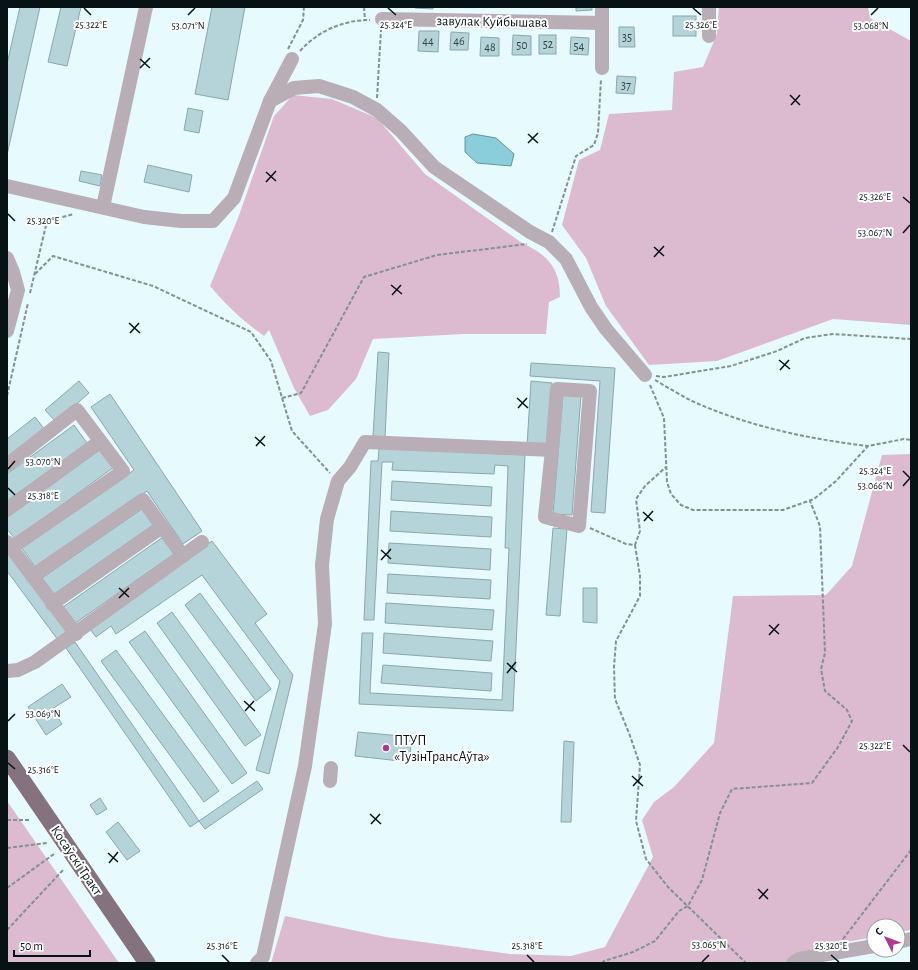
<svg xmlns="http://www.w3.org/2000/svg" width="918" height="970" viewBox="0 0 918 970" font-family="'Alegreya Sans',sans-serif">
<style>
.green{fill:#dcbbd0}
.water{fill:#89ceda;stroke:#62969f}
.building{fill:#b4d4da;stroke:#89a7ad}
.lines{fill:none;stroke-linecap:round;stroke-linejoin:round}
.path{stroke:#829194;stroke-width:2;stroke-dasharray:4 2;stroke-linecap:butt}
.minor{stroke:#b9aeb5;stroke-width:14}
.major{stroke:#84727e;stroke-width:17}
.ticks{fill:none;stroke:#071214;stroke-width:1.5}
.poi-dot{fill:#b03a92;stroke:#fff;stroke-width:1.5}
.labels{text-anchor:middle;stroke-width:4;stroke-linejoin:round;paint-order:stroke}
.number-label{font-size:12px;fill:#324246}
.street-label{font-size:14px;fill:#071214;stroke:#fff}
.poi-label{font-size:14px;fill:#071214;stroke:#fff;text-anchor:start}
.ticks-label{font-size:10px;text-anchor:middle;fill:#071214;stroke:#fff;stroke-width:4;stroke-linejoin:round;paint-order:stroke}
</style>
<rect width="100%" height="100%" fill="#e7fafe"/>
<g class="green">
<path d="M719,7H868L870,18L911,41V325L833,319L717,361L649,365L606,306L586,258L562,225L579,160L600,150L609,114L672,110L674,72L703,67L717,34Z"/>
<path d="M293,95L332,99L377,118L425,174L522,243C548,255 560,268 560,297L549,302L546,334H463L373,339L356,379L328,410L310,416L294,388L269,330L264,336C243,321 226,305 210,286L238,218L274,116Z"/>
<path d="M911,454V930L898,932V926H874V937L830,945L811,963H271L285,916L386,937L510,954L571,956L605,947L653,857L642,820L654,802L674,787L714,743L733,596L826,595L852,566L882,455Z"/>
<path d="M7,801L119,963H7Z"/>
</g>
<path class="water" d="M473,134L496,138L514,154L511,166L477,163L465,152V137Z"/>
<g class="building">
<path d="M20,7H40L7,155V64Z"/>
<path d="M61,7H81L67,66L48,62Z"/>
<path d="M212,7H245L228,100L195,94Z"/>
<path d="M415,7H433V9L415,8Z"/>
<path d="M576,7H592V10L576,11Z"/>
<rect x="673" y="16" width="23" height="20"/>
<path d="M619,27H634L635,47H619Z"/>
<path d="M419,31H439L438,52L418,51Z"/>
<path d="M451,32L469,33L468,50H450Z"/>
<path d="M513,35L531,36V55H512Z"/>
<rect x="539" y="35" width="17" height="19"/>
<path d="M481,37L499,38V56H480Z"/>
<path d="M571,37L589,38L588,55L570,54Z"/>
<path d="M617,76L636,77L634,94L616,93Z"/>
<path d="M188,108L203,111L199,133L184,130Z"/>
<path d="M148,165L192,175L189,192L144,182Z"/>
<path d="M81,171L102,175L100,186L79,181Z"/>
<path d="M378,352L389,353L385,437L373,436Z"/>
<path d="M531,363L615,368L605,513L591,512L600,381L530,376Z"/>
<path d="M79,381L89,393L56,422L45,410Z"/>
<path d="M531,381L552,383L548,447L527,446Z"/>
<path d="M110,394L202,531L183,544L147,491L35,567L21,547L134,470L91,407Z"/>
<path d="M563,394L581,395L572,515L553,514Z"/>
<path d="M35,417L45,430L7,459V439Z"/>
<path d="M74,425L87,443L7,501V474Z"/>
<path d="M379,448L525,455L513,711L359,704L362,633H373L370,693L502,700L509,548H505L508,466L495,465L494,474L392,470L393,462H382L374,620H364L371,461H378Z"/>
<path d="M101,449L114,467L15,539L7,529V517Z"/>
<path d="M392,481L492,487L491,506L391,500Z"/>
<path d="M142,509L153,525L54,594L42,578Z"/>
<path d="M391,511L492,517L491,537L390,531Z"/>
<path d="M553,528L567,529L560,616L546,615Z"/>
<path d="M163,537L174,554L74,624L63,607Z"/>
<path d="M212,541L267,614L255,623L293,675L269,774L256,770L280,681L202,575L116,634L111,626L96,637L90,629Z"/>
<path d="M389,543L491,549L490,570L388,563Z"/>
<path d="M7,551L67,633L58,640L7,571Z"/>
<path d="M388,574L491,580L490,599L387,593Z"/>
<path d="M583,588H597V623L583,622Z"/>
<path d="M200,593L271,689L256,701L185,605Z"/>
<path d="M386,603L494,610L492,630L385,623Z"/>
<path d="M172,612L261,735L245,746L157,623Z"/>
<path d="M145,631L247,773L232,784L129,642Z"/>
<path d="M384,633L493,641L491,661L383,653Z"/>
<path d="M75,642L199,821L190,827L66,648Z"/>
<path d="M116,650L219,791L204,802L101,661Z"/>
<path d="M383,665L492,673L491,691L381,683Z"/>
<path d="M62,684L71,697L52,709L62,724L46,735L28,707Z"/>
<path d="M358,732L412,737L409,762L355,756Z"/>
<path d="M564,741L574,742L571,822H561Z"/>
<path d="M257,781L263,789L205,829L199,821Z"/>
<path d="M100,798L107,809L97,815L90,805Z"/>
<path d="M118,822L140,851L127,860L106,832Z"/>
</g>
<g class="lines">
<g class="path">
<path d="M364,7L365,20"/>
<path d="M288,49L303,20L304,7"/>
<path d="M300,51C318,31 343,20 370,20"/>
<path d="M377,98L381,30"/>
<path d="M552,232L576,156L594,145L598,133L601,79"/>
<path d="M35,274L53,256L153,286L251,332L271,361L292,431L330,473"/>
<path d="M30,293L47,221L74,214"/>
<path d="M656,376L664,377L731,366L777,351L805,338L833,334L911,339"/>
<path d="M655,380C667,387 680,395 692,401C747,426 808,439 868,446"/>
<path d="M650,385L664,418L667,482L671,494L681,505L693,510H783L814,499L836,481L868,446L904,439L911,440"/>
<path d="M7,396L28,303"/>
<path d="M282,398L301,393L364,277L437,255L527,244"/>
<path d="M590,528L626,544L635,545L640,531L636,499L645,486L666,467"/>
<path d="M635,545L640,576V596L616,641L614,667L615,699L629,733L640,765L636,821L646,859L668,887L746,963"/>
<path d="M7,820H31"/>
<path d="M7,848L47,843"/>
<path d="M7,888L54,854"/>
<path d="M7,930L64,869"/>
<path d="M843,939L911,850"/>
<path d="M602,963L604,961L633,952L655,941L679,911L688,906L702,880L720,813L732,789L812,783L838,747L852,721L847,710L825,691L821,669L825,653L820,526L810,501"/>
</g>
<g class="minor">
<path d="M602,7V68"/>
<path d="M709,7V36"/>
<path d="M382,19L602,23"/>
<path d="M270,101L294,88L319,86L353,97L377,110L401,131L434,167L530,232L549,242L566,259L591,307L606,329L645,375"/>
<path d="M7,186L144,217L181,221H213L234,198L270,101L292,59"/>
<path d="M103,207L146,7"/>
<path d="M7,258L13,272L18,290L7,331"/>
<path d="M7,465L77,410L123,471L11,548"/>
<path d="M7,510L100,441"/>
<path d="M7,542L76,634"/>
<path d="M32,576L143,500L183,556"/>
<path d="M52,604L162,527"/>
<path d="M7,671L18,670L35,662L202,542"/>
<path d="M330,781L331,768"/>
<path d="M898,942L911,939"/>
<path d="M257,963L263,957L305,766L325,624L322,565L327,519L338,481L350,467L365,442L552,450L557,389L590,391L579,526L545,517L552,450"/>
<path d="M793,963L799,959L874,946"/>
</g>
<path class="major" d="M7,758L147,963"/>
</g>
<path class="ticks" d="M84,8L91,15M388,8L396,15M693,8L701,15M188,15L195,8M871,15L878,8M140,59L150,68M140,68L150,58M790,95L800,105M791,105L800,95M528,134L538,143M528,143L538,133M266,172L276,181M266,182L276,171M903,197L910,203M8,214L15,221M903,233L910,225M654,247L664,256M654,257L664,246M391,285L402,294M392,295L401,285M129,323L140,333M130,333L139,323M779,360L790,369M780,370L789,360M517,398L528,408M518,408L527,398M255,437L265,446M256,446L265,436M8,469L15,461M903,471L910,478M903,486L910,478M8,488L15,495M643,512L653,521M644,521L653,511M381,550L391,559M381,560L391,549M119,588L129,597M119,598L129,588M769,625L779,634M769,635L779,624M507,663L517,672M507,673L516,662M244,701L255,711M245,711L254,701M8,721L15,714M903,745L910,752M8,763L15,769M632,776L643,786M633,786L642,776M370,814L381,824M371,824L380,814M108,853L118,862M109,863L118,852M758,889L768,899M759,899L768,889M222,955L229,962M527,955L534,962M831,955L839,962M702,962L709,955"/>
<circle class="poi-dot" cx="386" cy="748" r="4"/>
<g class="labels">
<g class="number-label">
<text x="627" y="41">35</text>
<text x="428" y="45">44</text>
<text x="459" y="45">46</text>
<text x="548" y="48">52</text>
<text x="522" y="49">50</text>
<text x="579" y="50">54</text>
<text x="490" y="51">48</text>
<text x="626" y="89">37</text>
</g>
<g class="street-label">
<text transform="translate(492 21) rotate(1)" y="5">завулак Куйбышава</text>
<text transform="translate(77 860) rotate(56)" y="5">Косаўскі Тракт</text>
</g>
<g class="poi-label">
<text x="394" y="745">ПТУП<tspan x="394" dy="16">«ТузінТрансАўта»</tspan></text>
</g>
</g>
<g class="ticks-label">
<text x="91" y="28">25.322°E</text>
<text x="396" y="28">25.324°E</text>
<text x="701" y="28">25.326°E</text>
<text x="188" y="29">53.071°N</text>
<text x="871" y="29">53.068°N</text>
<text x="875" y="200">25.326°E</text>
<text x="43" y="224">25.320°E</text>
<text x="875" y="236">53.067°N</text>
<text x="43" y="465">53.070°N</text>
<text x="875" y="474">25.324°E</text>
<text x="875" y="489">53.066°N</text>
<text x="43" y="499">25.318°E</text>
<text x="43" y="717">53.069°N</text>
<text x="875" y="749">25.322°E</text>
<text x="43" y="773">25.316°E</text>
<text x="709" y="948">53.065°N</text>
<text x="222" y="949">25.316°E</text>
<text x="527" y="949">25.318°E</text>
<text x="831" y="949">25.320°E</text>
</g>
<rect width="918" height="970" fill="none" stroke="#071214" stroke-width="16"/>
<g transform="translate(886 938) rotate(312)"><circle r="19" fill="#ffffff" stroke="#9ca0a1"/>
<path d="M0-3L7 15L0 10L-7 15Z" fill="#b03a92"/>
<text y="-6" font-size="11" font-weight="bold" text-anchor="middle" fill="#071214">С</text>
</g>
<path d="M14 950v6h76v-6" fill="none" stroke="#071214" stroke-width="2"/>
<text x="20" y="950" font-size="12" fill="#071214" stroke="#ffffff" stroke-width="3" paint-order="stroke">50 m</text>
</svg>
